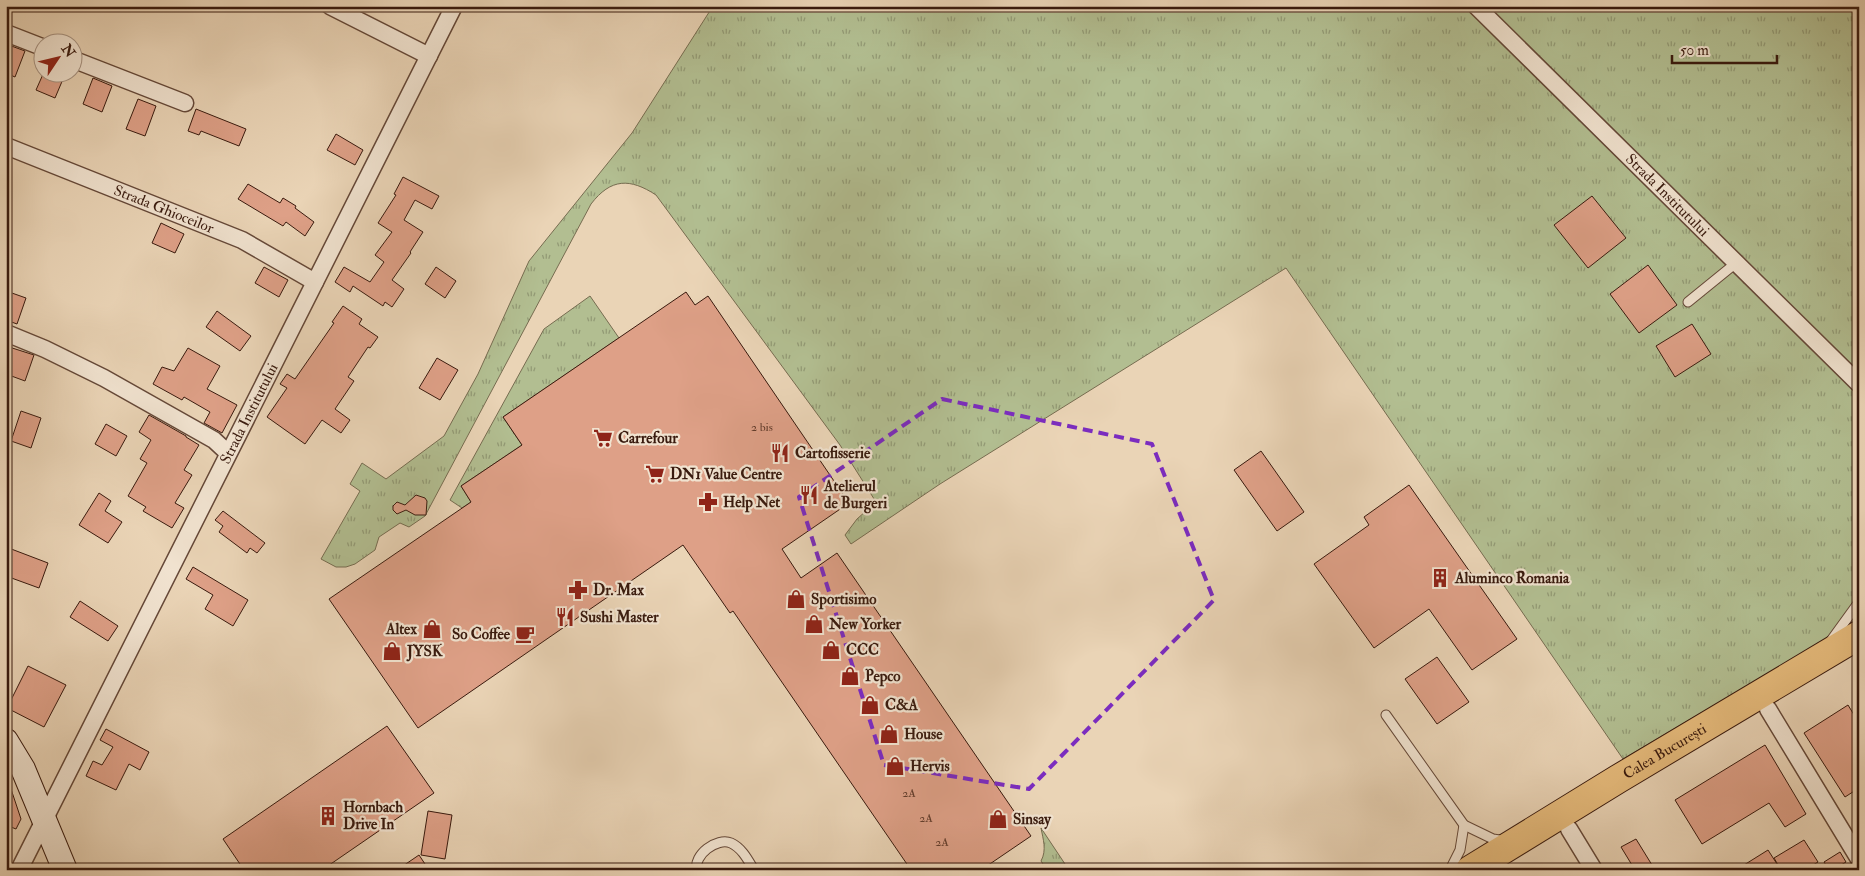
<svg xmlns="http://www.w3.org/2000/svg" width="1865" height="876" viewBox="0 0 1865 876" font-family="'IM FELL Double Pica',serif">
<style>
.grass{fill:url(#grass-tufts);stroke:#766c50}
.building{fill:#dea087;stroke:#391a0e}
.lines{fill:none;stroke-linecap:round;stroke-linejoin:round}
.lane-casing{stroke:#654838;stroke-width:11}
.street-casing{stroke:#654838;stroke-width:19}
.secondary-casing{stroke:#391a0e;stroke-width:26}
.highway-casing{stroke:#391a0e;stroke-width:30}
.lane{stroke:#f1e3d0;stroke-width:9}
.street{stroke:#f1e3d0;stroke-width:16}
.secondary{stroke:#f1e3d0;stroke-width:24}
.highway{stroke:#e5ba7b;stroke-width:28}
.marked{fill:none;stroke:#7b2cbf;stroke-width:4;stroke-dasharray:10 6;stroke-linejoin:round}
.labels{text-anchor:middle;stroke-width:4.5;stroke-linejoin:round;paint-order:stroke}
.number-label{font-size:12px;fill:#623c2c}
.street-label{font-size:15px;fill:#391a0e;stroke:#f1e3d0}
.poi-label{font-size:15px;font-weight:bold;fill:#391a0e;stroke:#f1e3d0;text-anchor:start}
</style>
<defs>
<pattern id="grass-tufts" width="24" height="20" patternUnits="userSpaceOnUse" patternTransform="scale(1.25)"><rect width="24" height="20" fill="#b2be91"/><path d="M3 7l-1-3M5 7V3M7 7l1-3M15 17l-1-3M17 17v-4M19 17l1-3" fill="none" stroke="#929a75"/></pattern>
</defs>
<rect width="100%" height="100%" fill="#ead4b6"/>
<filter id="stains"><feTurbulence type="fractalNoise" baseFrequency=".004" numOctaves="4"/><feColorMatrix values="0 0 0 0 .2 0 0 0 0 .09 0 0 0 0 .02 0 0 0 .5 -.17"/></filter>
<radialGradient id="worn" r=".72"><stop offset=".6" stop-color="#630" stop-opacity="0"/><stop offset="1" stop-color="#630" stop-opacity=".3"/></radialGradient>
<g class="grass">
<path d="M713,6H1859V622L1843,629L1623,759L1286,268L940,484L851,544L845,535L857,519L876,502L840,445L656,195C630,178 611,178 591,204L425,516L409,527L400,523L379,537L375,550L355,564L346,567H336L321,559L360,491L350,484L362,463L386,479L444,436L478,374L529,261L632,133Z"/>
<path d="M590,296L619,338L503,417L522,445L461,486L471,502L462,508L450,500L544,329Z"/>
<path d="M1041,828L1069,870H1047L1041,861C1047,850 1043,839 1041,828Z"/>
</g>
<g class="building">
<path d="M6,44L25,51L15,77L6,73Z"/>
<path d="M44,72H66L55,98L36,90Z"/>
<path d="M93,78L112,86L102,112L83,104Z"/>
<path d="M138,99L156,106L145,136L126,129Z"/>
<path d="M196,109L246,129L239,146L201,131L199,135L188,131Z"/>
<path d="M336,134L363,150L355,165L327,150Z"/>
<path d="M403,177L439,196L432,209L415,200L404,220L423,232L410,252L411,253L392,280L404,289L392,307L385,302L383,306L353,286L350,292L335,282L344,267L370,282L384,262L375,255L392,232L378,223L396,195L394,194Z"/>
<path d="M248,184L280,203L283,198L296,206L295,208L314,222L305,236L286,222L283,226L238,199Z"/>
<path d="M1592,196L1626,238L1588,268L1554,225Z"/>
<path d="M161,223L184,234L175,253L152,243Z"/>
<path d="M1648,265L1677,305L1639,333L1610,294Z"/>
<path d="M264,267L288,280L279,297L255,283Z"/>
<path d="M436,267L456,281L445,298L425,284Z"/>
<path d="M9,292L26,298L17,324L6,320V301Z"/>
<path d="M686,292L695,305L708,296L849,503L782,549L801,578L837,553L1031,836L981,870H911L733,611L730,613L683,545L418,728L329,599L471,502L461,486L522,445L503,417Z"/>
<path d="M343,306L362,319L359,324L378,337L370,348L368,347L348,377L354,381L335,409L350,420L341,433L322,420L305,444L267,417L287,388L280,384L287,374L295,379L334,323L332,322Z"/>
<path d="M217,311L251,336L240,351L206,327Z"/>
<path d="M1692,324L1711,354L1675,377L1656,346Z"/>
<path d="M6,346L34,355L25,381L6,374Z"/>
<path d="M188,348L220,366L207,389L237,405L222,433L204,423L210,412L184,397L182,400L153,384L162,367L174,371Z"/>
<path d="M437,358L458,370L440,400L419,388Z"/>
<path d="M21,411L41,418L31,448L11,441Z"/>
<path d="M149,415L186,436V437L199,445L184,470L192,475L175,503L184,508L172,528L143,511L146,507L128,496L147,463L140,459L151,440L139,432Z"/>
<path d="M106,424L127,436L116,456L95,444Z"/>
<path d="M1261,451L1304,512L1277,531L1234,470Z"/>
<path d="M1409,485L1517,639L1472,670L1429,609L1374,648L1314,564L1369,525L1364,517Z"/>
<path d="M99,493L111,501L105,511L122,522L108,543L79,525Z"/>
<path d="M416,495L425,498L427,501L426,515H415L406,510L397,514L393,510V506L397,502L405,505Z"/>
<path d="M223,511L265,543L257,553L250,548L247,553L219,532L223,526L215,520Z"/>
<path d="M6,547L48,563L39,588L6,576Z"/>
<path d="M193,567L248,600L233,626L205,609L213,595L186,579Z"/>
<path d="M80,601L118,626L108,641L70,617Z"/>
<path d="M1437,657L1469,702L1437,724L1405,679Z"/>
<path d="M28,666L66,685L44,727L7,708Z"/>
<path d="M1848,705L1859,723V788L1845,797L1804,733Z"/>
<path d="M387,726L434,793L322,870H244L223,839Z"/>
<path d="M106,729L149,752L140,770L129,764L116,790L86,776L93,761L102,765L113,747L100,740Z"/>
<path d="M1765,745L1806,814L1785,827L1769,803L1702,844L1675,800Z"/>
<path d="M6,780H8L21,819L16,829L6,825Z"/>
<path d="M428,811L452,815L445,859L421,855Z"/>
<path d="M1636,839L1652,865L1645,870H1635L1621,847Z"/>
<path d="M1804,840L1818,862L1805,870H1781L1774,858Z"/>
<path d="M1768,850L1777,864L1768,870H1736Z"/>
<path d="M1840,852L1846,862L1833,870H1829L1824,862Z"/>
<path d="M419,855L429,870H397Z"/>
</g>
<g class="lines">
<g class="lane-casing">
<g id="lane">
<path d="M1688,302L1736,263"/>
<path d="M1830,642L1859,602"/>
<path d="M1386,715L1464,825L1493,839L1506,841"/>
<path d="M697,870C693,855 717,837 731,843C742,848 748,860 754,870"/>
<path d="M1450,870L1460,850L1464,825"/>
</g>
</g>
<g class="street-casing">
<g id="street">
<path d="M330,6L429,56"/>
<path id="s1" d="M1476,6L1859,384"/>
<path d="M6,33L42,47"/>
<path d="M72,59L185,103"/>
<path id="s2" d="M6,146L242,240L315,282"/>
<path d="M6,333L45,349L104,378L214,440L228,453"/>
<path d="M1768,709L1859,859"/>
<path d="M1569,829L1594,870"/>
<path id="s3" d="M19,870L454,6"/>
</g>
</g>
<g class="secondary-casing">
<path id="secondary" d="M6,741L23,769L65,870"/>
</g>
<g class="highway-casing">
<g id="highway">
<path id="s4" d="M1470,870L1618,779L1859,635"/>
</g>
</g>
<use href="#lane" class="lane"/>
<use href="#street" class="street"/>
<use href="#secondary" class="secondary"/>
<use href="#highway" class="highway"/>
</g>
<path class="marked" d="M942,399L1152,444L1214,600L1029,789L884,765L799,497Z"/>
<defs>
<g id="supermarket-bare" transform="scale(1.5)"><path d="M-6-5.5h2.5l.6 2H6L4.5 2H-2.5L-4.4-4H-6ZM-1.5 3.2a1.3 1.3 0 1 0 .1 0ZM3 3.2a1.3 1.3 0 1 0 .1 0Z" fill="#8f2418" stroke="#f1e3d0" stroke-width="2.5" paint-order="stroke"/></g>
<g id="restaurant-bare" transform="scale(1.5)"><path d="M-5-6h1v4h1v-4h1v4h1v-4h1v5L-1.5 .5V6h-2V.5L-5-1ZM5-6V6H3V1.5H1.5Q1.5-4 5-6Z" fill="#8f2418" stroke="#f1e3d0" stroke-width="2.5" paint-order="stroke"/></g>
<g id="pharmacy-bare" transform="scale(1.5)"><path d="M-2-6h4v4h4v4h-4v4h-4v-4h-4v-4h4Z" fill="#8f2418" stroke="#f1e3d0" stroke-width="2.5" paint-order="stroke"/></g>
<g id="building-bare" transform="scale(1.5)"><path d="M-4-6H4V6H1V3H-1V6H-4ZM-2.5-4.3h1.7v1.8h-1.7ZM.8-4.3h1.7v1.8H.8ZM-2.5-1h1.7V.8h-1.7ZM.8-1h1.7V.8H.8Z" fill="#8f2418" stroke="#f1e3d0" stroke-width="2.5" paint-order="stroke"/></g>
<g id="shop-bare" transform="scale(1.5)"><path d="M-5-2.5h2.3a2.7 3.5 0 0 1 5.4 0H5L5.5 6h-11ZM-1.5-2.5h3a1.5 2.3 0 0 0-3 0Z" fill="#8f2418" stroke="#f1e3d0" stroke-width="2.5" paint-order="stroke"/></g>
<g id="cafe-bare" transform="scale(1.5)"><path d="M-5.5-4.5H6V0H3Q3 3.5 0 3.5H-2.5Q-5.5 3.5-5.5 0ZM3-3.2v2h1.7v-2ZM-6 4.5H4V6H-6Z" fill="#8f2418" stroke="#f1e3d0" stroke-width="2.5" paint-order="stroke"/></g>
</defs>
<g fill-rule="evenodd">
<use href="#supermarket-bare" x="603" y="438"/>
<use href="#restaurant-bare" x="780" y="453"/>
<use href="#supermarket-bare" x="655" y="474"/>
<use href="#restaurant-bare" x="809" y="495"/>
<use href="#pharmacy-bare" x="708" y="502"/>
<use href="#building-bare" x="1440" y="578"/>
<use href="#pharmacy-bare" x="578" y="590"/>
<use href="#shop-bare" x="796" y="599"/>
<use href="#restaurant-bare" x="565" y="617"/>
<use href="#shop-bare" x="814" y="624"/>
<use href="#shop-bare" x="432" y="629"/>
<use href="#cafe-bare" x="525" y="634"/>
<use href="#shop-bare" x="831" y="650"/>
<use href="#shop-bare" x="392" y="651"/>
<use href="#shop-bare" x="850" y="676"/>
<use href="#shop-bare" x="870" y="705"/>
<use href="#shop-bare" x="889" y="734"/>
<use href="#shop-bare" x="895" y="766"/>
<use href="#building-bare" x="328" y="816"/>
<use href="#shop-bare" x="998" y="819"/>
</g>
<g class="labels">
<g class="number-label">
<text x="762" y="431">2 bis</text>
<text x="909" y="797">2A</text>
<text x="926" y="822">2A</text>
<text x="942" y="846">2A</text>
</g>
<g class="street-label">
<text dy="5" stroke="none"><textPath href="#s1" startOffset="269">Strada Institutului</textPath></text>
<text dy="5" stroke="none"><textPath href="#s2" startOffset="170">Strada Ghioceilor</textPath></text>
<text dy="5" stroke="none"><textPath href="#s3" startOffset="511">Strada Institutului</textPath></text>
<text dy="5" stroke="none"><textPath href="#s4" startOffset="228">Calea București</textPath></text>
</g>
<g class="poi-label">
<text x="618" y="443">Carrefour</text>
<text x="795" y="458">Cartofisserie</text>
<text x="670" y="479">DN1 Value Centre</text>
<text x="824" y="491">Atelierul<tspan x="824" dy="17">de Burgeri</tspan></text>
<text x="723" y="507">Help Net</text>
<text x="1455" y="583">Aluminco Romania</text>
<text x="593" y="595">Dr. Max</text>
<text x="811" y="604">Sportisimo</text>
<text x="580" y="622">Sushi Master</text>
<text x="829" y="629">New Yorker</text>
<text x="417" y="634" text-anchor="end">Altex</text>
<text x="510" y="639" text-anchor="end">So Coffee</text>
<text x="846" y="655">CCC</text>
<text x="407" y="656">JYSK</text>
<text x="865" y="681">Pepco</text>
<text x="885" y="710">C&amp;A</text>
<text x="904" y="739">House</text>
<text x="910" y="771">Hervis</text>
<text x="343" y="812">Hornbach<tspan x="343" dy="17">Drive In</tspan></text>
<text x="1013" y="824">Sinsay</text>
</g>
</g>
<rect width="1865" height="876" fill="none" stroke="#ead4b6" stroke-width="25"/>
<rect x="8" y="8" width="1850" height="861" fill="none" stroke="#391a0e" stroke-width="2.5"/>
<rect x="12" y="12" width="1840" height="851" fill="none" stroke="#391a0e"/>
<g transform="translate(58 58) rotate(55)"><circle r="24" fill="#f1e3d0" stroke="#a79382"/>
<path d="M0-4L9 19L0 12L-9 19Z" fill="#8f2418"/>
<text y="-8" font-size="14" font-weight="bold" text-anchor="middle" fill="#391a0e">N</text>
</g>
<path d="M1672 55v8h105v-8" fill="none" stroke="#391a0e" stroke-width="2.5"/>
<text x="1680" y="55" font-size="15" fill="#391a0e" stroke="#f1e3d0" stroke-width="4" paint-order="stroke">50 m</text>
<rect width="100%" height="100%" filter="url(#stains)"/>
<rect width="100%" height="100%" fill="url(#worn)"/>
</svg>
